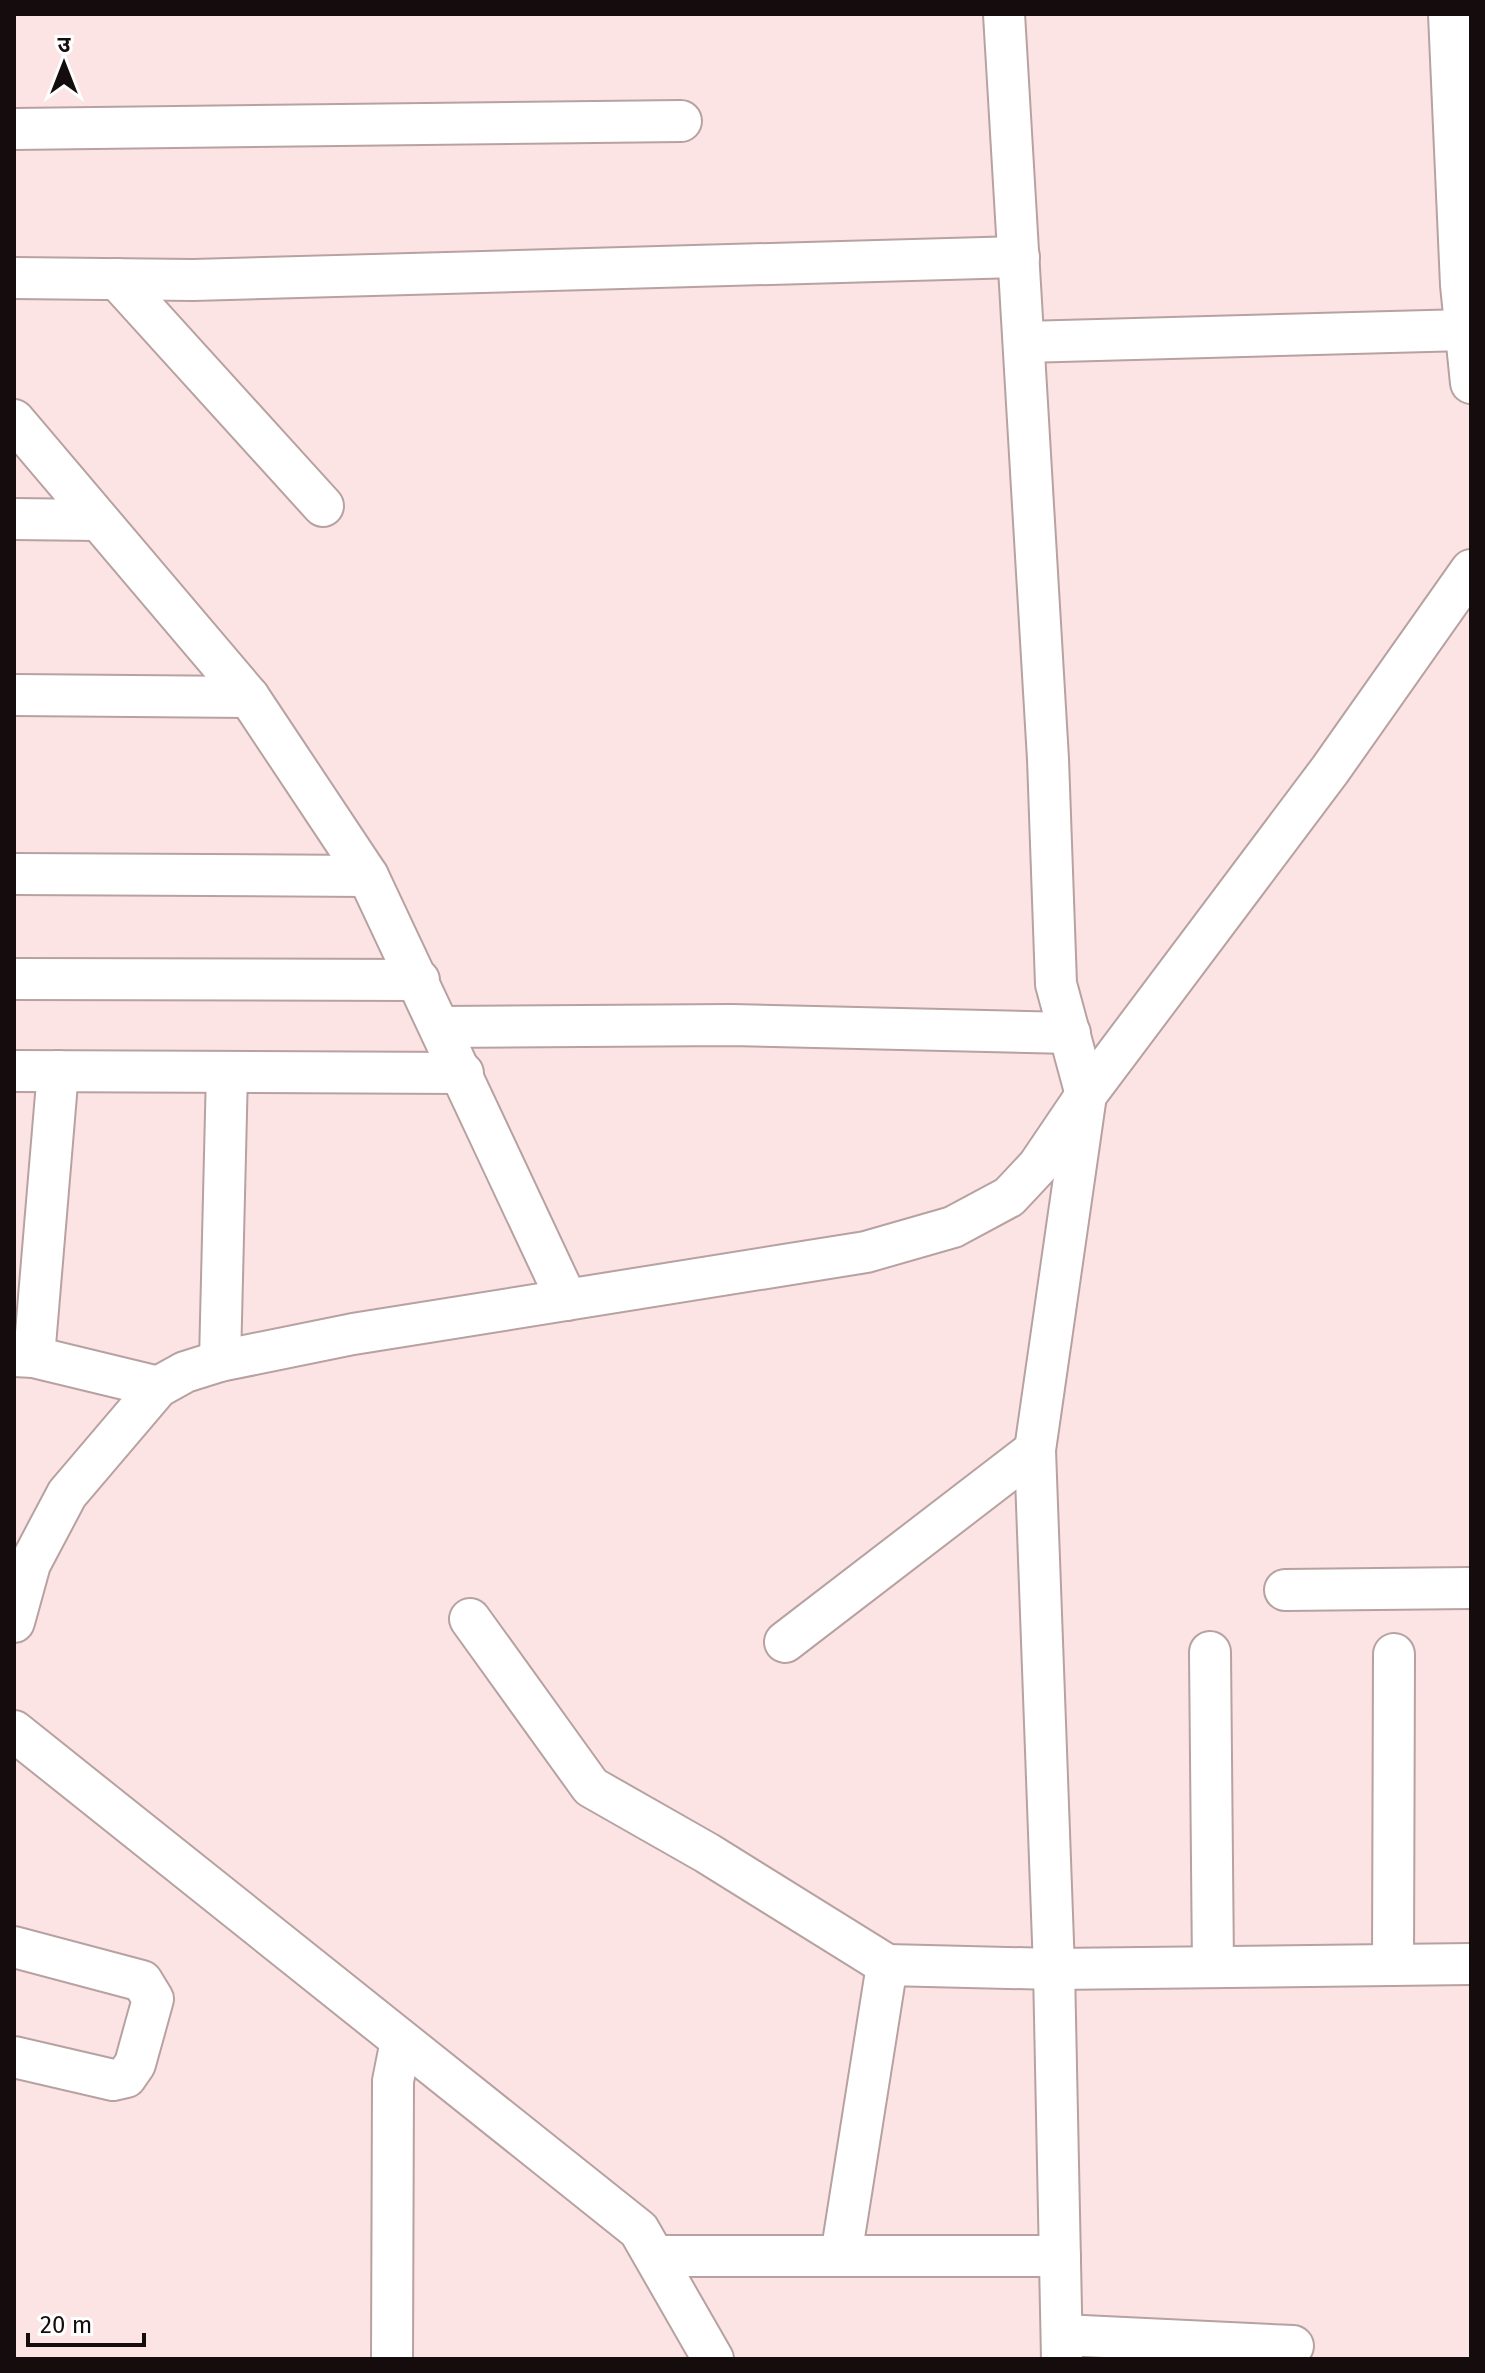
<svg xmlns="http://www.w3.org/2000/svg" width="1485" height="2373" viewBox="0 0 1485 2373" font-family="'Fira Sans','Noto Sans Devanagari',sans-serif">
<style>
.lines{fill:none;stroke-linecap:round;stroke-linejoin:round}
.minor-casing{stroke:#b7a1a1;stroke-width:44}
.minor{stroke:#fff;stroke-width:40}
</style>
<rect width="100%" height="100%" fill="#fce4e4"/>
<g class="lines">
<g class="minor-casing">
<g id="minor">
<path d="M1004,14L1048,759L1056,984L1086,1095L1035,1450L1054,1969L1062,2359"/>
<path d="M1449,14L1461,285L1471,383"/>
<path d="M14,129L681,121"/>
<path d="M14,278L193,280L1019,257"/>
<path d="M117,279L323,506"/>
<path d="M1024,342L1465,330"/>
<path d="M14,420L249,697L368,876L567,1300"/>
<path d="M14,519L98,520"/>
<path d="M14,695L249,697"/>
<path d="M14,874L368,876"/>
<path d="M14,979L419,980"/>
<path d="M442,1027L732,1025L1070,1033"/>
<path d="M14,1071L463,1073"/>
<path d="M14,1356L34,1357L158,1387"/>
<path d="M34,1357L58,1071"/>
<path d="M220,1361L227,1072"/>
<path d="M1285,1590L1471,1588"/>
<path d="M470,1619L591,1787L707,1853L887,1965"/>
<path d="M14,1622L30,1564L67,1494L158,1387L185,1372L220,1361L353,1334L866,1252L953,1227L1009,1197L1038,1166L1086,1095L1330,770L1471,570"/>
<path d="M785,1642L1035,1450"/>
<path d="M1210,1652L1213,1967"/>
<path d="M14,1731L639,2230L713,2359"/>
<path d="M14,1947L142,1981L153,1999L135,2064L126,2077L113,2080L14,2057"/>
<path d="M1393,1965L1394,1654"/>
<path d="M655,2256H1060"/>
<path d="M841,2256L887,1965L1054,1969L1471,1964"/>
<path d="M1062,2335L1293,2346"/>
<path d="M392,2359L393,2081L401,2041"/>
</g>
</g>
<use href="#minor" class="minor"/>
</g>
<rect width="1485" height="2373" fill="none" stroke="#150d0d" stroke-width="32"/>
<g transform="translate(64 64)" stroke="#ffffff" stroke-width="6" paint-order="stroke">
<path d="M0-6L14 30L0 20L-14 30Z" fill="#150d0d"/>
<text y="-12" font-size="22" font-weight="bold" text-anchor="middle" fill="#150d0d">उ</text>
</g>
<path d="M28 2333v12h116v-12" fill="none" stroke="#150d0d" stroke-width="4"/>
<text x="40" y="2333" font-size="24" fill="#150d0d" stroke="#ffffff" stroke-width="6" paint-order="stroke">20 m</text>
</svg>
